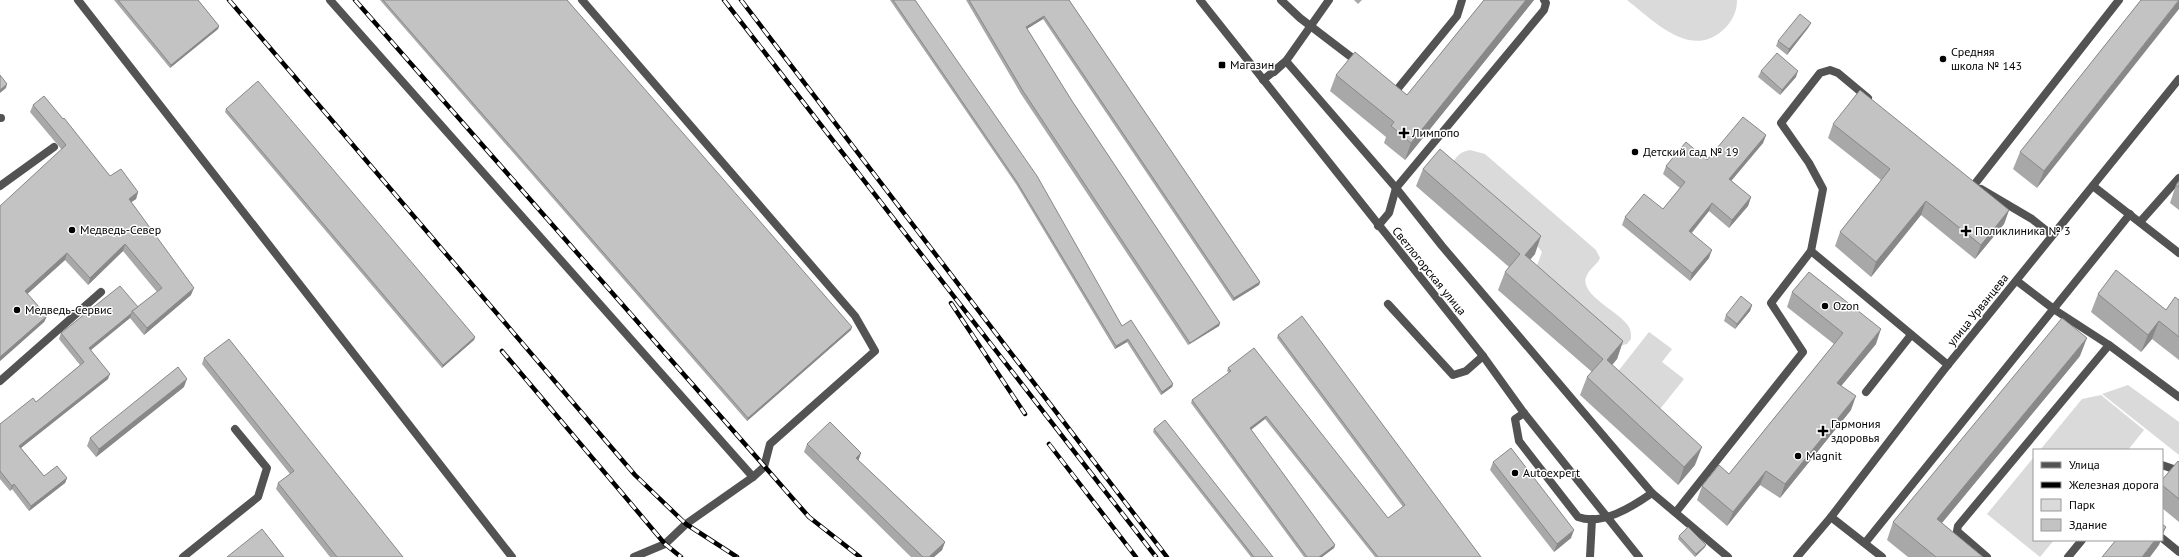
<svg xmlns="http://www.w3.org/2000/svg" width="2179" height="557" viewBox="0 0 2179 557" font-family="'PT Sans',sans-serif">
<style>
.green{fill:#dadada}
.lines{fill:none;stroke-linecap:round;stroke-linejoin:round}
.service{stroke:#535353;stroke-width:8}
.minor{stroke:#535353;stroke-width:8}
.rail-casing{stroke:#000;stroke-width:4.5}
.rail{stroke:#fff;stroke-width:3;stroke-dasharray:9;stroke-linecap:butt}
.wall{fill:#a8a8a8}
.shaded-wall{fill:#888}
.building{fill:#c3c3c3;stroke:#888}
.poi-dot{fill:#000;stroke:#fff;stroke-width:1.5}
.labels{text-anchor:middle;stroke-width:3;stroke-linejoin:round;paint-order:stroke}
.poi-label{font-size:12px;fill:#000;stroke:#fff;text-anchor:start}
.street-label{font-size:12px;fill:#000;stroke:#fff}
</style>
<rect width="100%" height="100%" fill="#fff"/>
<g class="green">
<path d="M1627,0H1737C1737,12 1732,22 1723,30C1690,60 1653,20 1627,0Z"/>
<path d="M1470,150L1485,154L1596,250L1600,258C1597,265 1590,268 1587,275C1576,295 1624,313 1630,329C1631,332 1631,336 1631,339L1627,344L1619,346L1536,268L1542,252L1539,248L1453,173L1451,166C1456,157 1459,152 1470,150Z"/>
<path d="M1649,332L1672,349L1662,362L1684,379L1660,409L1616,374Z"/>
<path d="M2128,385L2179,422V455L2102,394Z"/>
<path d="M2101,395L2144,430L2128,450H2040L2082,399Z"/>
<path d="M2034,457V540H2054L2040,557L1987,514Z"/>
</g>
<g class="lines">
<g class="service">
<path d="M78,0L512,557"/>
<path d="M330,0L753,477"/>
<path d="M582,0L855,316L875,351L770,444L764,467L753,477L686,524L665,544L634,557"/>
<path d="M1281,0L1300,18L1359,63"/>
<path d="M1274,72L1286,61L1396,188L1442,246L1652,493L1728,557"/>
<path d="M1263,80L1286,61L1329,0"/>
<path d="M1392,89L1395,92L1457,16L1462,0"/>
<path d="M0,118H1"/>
<path d="M1974,185L2119,0"/>
<path d="M0,186L54,147"/>
<path d="M2093,186L2179,253"/>
<path d="M1981,189L2032,219L2052,235"/>
<path d="M2140,222L2179,178"/>
<path d="M1378,226L1389,213L1396,188L1544,10L1546,3L1544,0"/>
<path d="M1811,251L1823,189L1809,163L1781,123L1820,73L1830,70L1838,73L1868,98"/>
<path d="M2017,281L2055,310L2109,345L2179,397"/>
<path d="M1388,304L1453,375L1466,371L1483,356"/>
<path d="M0,381L101,292"/>
<path d="M1866,392L1911,335"/>
<path d="M1524,413L1515,419L1519,441L1578,517C1602,526 1632,507 1652,493"/>
<path d="M2162,465L2179,471"/>
<path d="M1676,512L1803,352L1771,303L1811,251L1948,365"/>
<path d="M1831,517L1882,557"/>
<path d="M2162,538L2179,552"/>
<path d="M1865,543L2130,214"/>
<path d="M183,557L258,497L267,468L235,429"/>
<path d="M1590,557L1592,519"/>
<path d="M1987,557L1957,531L1958,526L2109,345"/>
<path d="M2068,557L2082,540"/>
</g>
<g class="minor">
<path d="M1200,0L1483,356L1524,413L1639,557"/>
<path d="M1797,557L1831,517L1943,371L2179,79"/>
</g>
<g class="rail-casing">
<g id="rail">
<path d="M229,0L635,475L686,524L737,557"/>
<path d="M355,0L809,517L860,557"/>
<path d="M724,0L1156,557"/>
<path d="M741,0L1167,557"/>
<path d="M951,303L1025,414"/>
<path d="M502,351L665,544L681,557"/>
<path d="M1049,444L1136,557"/>
</g>
</g>
<use href="#rail" class="rail"/>
</g>
<g class="wall">
<path d="M114,0H198L219,26L218,29L170,68Z"/>
<path d="M380,0H567L851,330L747,421Z"/>
<path d="M890,0H915L1122,326L1173,384L1172,387L1161,395L1127,342L1115,349L1016,184Z"/>
<path d="M966,0H1069L1260,282L1259,285L1233,301L1043,19L1027,29L1072,101L1220,323L1219,326L1188,345L1021,94Z"/>
<path d="M1354,0H1362L1358,4Z"/>
<path d="M1484,0H1534L1405,160L1384,143L1386,137L1330,91L1336,75L1407,95Z"/>
<path d="M2141,0L2037,188L2013,169L2020,152Z"/>
<path d="M1811,23L1808,28L1787,55L1776,46L1778,41Z"/>
<path d="M1761,71L1796,77L1780,95L1758,77Z"/>
<path d="M33,105L110,176L138,192L136,199L131,202L191,295L144,335L130,318L91,350L108,379L21,448L44,476L67,478L65,483L29,511L12,489L10,491L0,479V424L36,402L80,365L59,339L61,333L138,307L157,292L123,251L88,285L65,260L27,294L47,316L44,322L0,361L62,150L30,112Z"/>
<path d="M226,109L475,337L474,340L442,368L225,112Z"/>
<path d="M1833,124L2009,210L2004,224L1975,259L1921,215L1871,277L1835,246L1840,232L1881,180L1828,138Z"/>
<path d="M1766,135L1763,143L1731,181L1751,197L1748,206L1729,228L1709,211L1692,233L1709,258L1690,281L1622,225L1625,217L1663,209L1680,188L1663,174L1666,166L1707,160Z"/>
<path d="M1423,169L1535,254L1530,260L1623,341L1617,359L1612,365L1695,465L1678,485L1580,395L1587,377L1592,372L1498,290L1505,272L1509,267L1416,186Z"/>
<path d="M2179,181V210L2170,203L2176,185Z"/>
<path d="M1792,292L1876,344L1841,386L1851,410L1780,498L1760,485L1727,526L1697,500L1702,486L1729,474L1834,344L1787,307Z"/>
<path d="M2098,294L2166,310L2179,300V360L2152,339L2141,352L2091,312Z"/>
<path d="M1752,305L1750,311L1735,329L1724,321L1726,315Z"/>
<path d="M1278,335L1481,557H1375L1265,419L1251,430L1335,545L1334,548L1322,557H1304L1191,403L1192,400L1229,373L1227,371L1228,368L1388,518L1403,507L1277,338Z"/>
<path d="M2080,356L1942,523L1983,557H1908L1887,540L1893,522Z"/>
<path d="M204,358L403,557H330L276,489L278,483L290,474L202,364Z"/>
<path d="M184,387L96,457L87,446L90,438Z"/>
<path d="M1154,429L1273,557H1251L1153,432Z"/>
<path d="M807,444L861,453L858,460L945,542L942,550L934,557H911L804,452Z"/>
<path d="M1493,462L1571,538L1554,552L1490,470Z"/>
<path d="M2179,462V522L2162,508V480Z"/>
<path d="M1679,536L1706,545L1705,547L1695,557L1678,539Z"/>
</g>
<g class="shaded-wall">
<path d="M1526,0H1534L1405,160L1411,143Z"/>
<path d="M2179,0V9L2037,188L2044,171Z"/>
<path d="M1044,16L1043,19L1025,30L1026,27Z"/>
<path d="M1811,23L1808,28L1787,55L1789,49Z"/>
<path d="M219,26L218,29L170,68L171,65Z"/>
<path d="M1798,71L1796,77L1780,95L1782,90Z"/>
<path d="M7,84L6,88L0,93V90Z"/>
<path d="M1766,135L1763,143L1726,187L1729,179Z"/>
<path d="M138,192L136,199L126,206L129,199Z"/>
<path d="M1751,197L1748,206L1729,228L1732,220Z"/>
<path d="M1926,201L1921,215L1871,277L1876,262Z"/>
<path d="M1712,203L1709,211L1686,239L1689,231Z"/>
<path d="M2009,210L2004,224L1975,259L1981,245Z"/>
<path d="M1541,236L1535,254L1518,273L1525,255Z"/>
<path d="M125,244L123,251L88,285L90,278Z"/>
<path d="M1712,250L1709,258L1690,281L1692,273Z"/>
<path d="M67,253L65,260L23,298L25,291Z"/>
<path d="M1260,282L1259,285L1233,301L1234,298Z"/>
<path d="M194,288L191,295L144,335L147,328Z"/>
<path d="M1752,305L1750,311L1735,329L1737,324Z"/>
<path d="M132,313L130,318L87,353L89,348Z"/>
<path d="M47,316L44,322L0,361V357Z"/>
<path d="M2159,321L2152,339L2141,352L2148,335Z"/>
<path d="M1220,323L1219,326L1188,345L1190,343Z"/>
<path d="M852,327L851,330L747,421L748,418Z"/>
<path d="M1881,329L1876,344L1832,397L1837,383Z"/>
<path d="M475,337L474,340L442,368L443,365Z"/>
<path d="M2087,338L2080,356L1931,536L1937,519Z"/>
<path d="M1128,339L1127,342L1115,349L1116,346Z"/>
<path d="M1623,341L1617,359L1601,378L1607,360Z"/>
<path d="M110,374L108,379L17,451L19,446Z"/>
<path d="M187,379L184,387L96,457L99,449Z"/>
<path d="M1173,384L1172,387L1161,395L1162,392Z"/>
<path d="M1856,396L1851,410L1780,498L1785,484Z"/>
<path d="M1266,416L1265,419L1249,431L1250,428Z"/>
<path d="M1702,447L1695,465L1678,485L1684,467Z"/>
<path d="M861,453L858,462L856,458Z"/>
<path d="M1766,471L1760,485L1727,526L1733,512Z"/>
<path d="M67,478L65,483L29,511L31,506Z"/>
<path d="M14,484L12,489L10,491L12,486Z"/>
<path d="M2166,527L2162,537V532Z"/>
<path d="M1574,530L1571,538L1554,552L1557,544Z"/>
<path d="M2155,540H2161L2159,545L2150,557H2142Z"/>
<path d="M945,542L942,550L934,557H929Z"/>
<path d="M1335,545L1334,548L1322,557H1319Z"/>
<path d="M1706,545L1705,547L1695,557L1696,554Z"/>
</g>
<g class="building">
<path d="M118,0H198L219,26L171,65Z"/>
<path d="M383,0H567L852,327L748,418Z"/>
<path d="M893,0H915L1037,176L1122,326L1131,320L1173,384L1162,392L1128,339L1116,346L1017,182Z"/>
<path d="M969,0H1069L1260,282L1234,298L1044,16L1026,27L1072,101L1220,323L1190,343L1023,91Z"/>
<path d="M1484,0H1526L1411,143L1391,126L1394,122L1336,75L1355,52L1407,95Z"/>
<path d="M2141,0H2179L2044,171L2020,152Z"/>
<path d="M1800,14L1811,23L1789,49L1778,41Z"/>
<path d="M1777,53L1798,71L1782,90L1761,71Z"/>
<path d="M0,75L7,84L0,90Z"/>
<path d="M258,81L475,337L443,365L226,109Z"/>
<path d="M1860,90L2009,210L1981,245L1926,201L1876,262L1840,232L1890,169L1833,124Z"/>
<path d="M44,96L63,119L64,118L110,176L121,169L138,192L129,199L194,288L147,328L132,311L162,288L125,244L90,278L67,253L25,291L47,316L0,357V206L66,145L33,105Z"/>
<path d="M1743,117L1766,135L1729,179L1751,197L1732,220L1712,203L1689,231L1712,250L1692,273L1625,217L1644,194L1663,209L1685,182L1666,166L1686,142L1707,160Z"/>
<path d="M1440,149L1541,236L1525,255L1623,341L1607,360L1702,447L1684,467L1587,377L1603,359L1505,272L1520,254L1423,169Z"/>
<path d="M2179,181V187L2176,185Z"/>
<path d="M2116,270L2166,310L2175,297L2179,300V337L2159,321L2148,335L2098,294Z"/>
<path d="M1809,272L1881,329L1837,383L1856,396L1785,484L1766,471L1733,512L1702,486L1719,465L1729,474L1843,333L1792,292Z"/>
<path d="M120,286L138,307L132,311V313L89,348L110,374L19,446L44,476L57,466L67,478L31,506L14,484L12,486L0,471V424L33,398L36,402L84,362L61,333Z"/>
<path d="M1741,296L1752,305L1737,324L1726,315Z"/>
<path d="M1302,316L1481,557H1378L1266,416L1250,428L1335,545L1319,557H1307L1192,400L1231,371L1228,368L1254,348L1388,518L1405,505L1278,335Z"/>
<path d="M2062,318L2087,338L1937,519L1983,557H1936L1893,522Z"/>
<path d="M229,339L403,557H337L278,483L294,471L204,358Z"/>
<path d="M178,367L187,379L99,449L90,438Z"/>
<path d="M1165,420L1273,557H1254L1154,429Z"/>
<path d="M830,422L861,453L856,458L945,542L929,557H923L807,444Z"/>
<path d="M1511,448L1574,530L1557,544L1493,462Z"/>
<path d="M2178,461L2179,462V499L2162,485V480Z"/>
<path d="M2162,524L2166,527L2162,532Z"/>
<path d="M1688,527L1706,545L1696,554L1679,536Z"/>
<path d="M262,529L284,557H227Z"/>
<path d="M2116,540H2155L2142,557H2102Z"/>
</g>
<g class="poi-dot">
<circle cx="1943" cy="59" r="4"/>
<rect x="1218" y="61" width="8" height="8" rx="2"/>
<path d="M1402 127h4v4h4v4h-4v4h-4v-4h-4v-4h4z"/>
<circle cx="1635" cy="152" r="4"/>
<circle cx="72" cy="230" r="4"/>
<path d="M1964 225h4v4h4v4h-4v4h-4v-4h-4v-4h4z"/>
<circle cx="1825" cy="306" r="4"/>
<circle cx="17" cy="310" r="4"/>
<path d="M1821 425h4v4h4v4h-4v4h-4v-4h-4v-4h4z"/>
<circle cx="1798" cy="456" r="4"/>
<circle cx="1515" cy="473" r="4"/>
</g>
<g class="labels">
<g class="poi-label">
<text x="1951" y="56">Средняя<tspan x="1951" dy="14">школа № 143</tspan></text>
<text x="1230" y="69">Магазин</text>
<text x="1412" y="137">Лимпопо</text>
<text x="1643" y="156">Детский сад № 19</text>
<text x="80" y="234">Медведь-Север</text>
<text x="1975" y="235">Поликлиника № 3</text>
<text x="1833" y="310">Ozon</text>
<text x="25" y="314">Медведь-Сервис</text>
<text x="1831" y="428">Гармония<tspan x="1831" dy="14">здоровья</tspan></text>
<text x="1806" y="460">Magnit</text>
<text x="1523" y="477">Autoexpert</text>
</g>
<g class="street-label">
<text transform="translate(1429 271) rotate(51)" y="4">Светлогорская улица</text>
<text transform="translate(1978 310) rotate(-51)" y="4">улица Урванцева</text>
</g>
</g>
<rect x="2033" y="449" width="130" height="92" fill="#ffffff" stroke="#999999"/>
<rect x="2041" y="462" width="20" height="6" fill="#535353" stroke="#999999"/>
<text x="2069" y="469" font-size="12" fill="#000000">Улица</text>
<rect x="2041" y="482" width="20" height="6" fill="#000000" stroke="#999999"/>
<text x="2069" y="489" font-size="12" fill="#000000">Железная дорога</text>
<rect x="2041" y="499" width="20" height="12" fill="#dadada" stroke="#999999"/>
<text x="2069" y="509" font-size="12" fill="#000000">Парк</text>
<rect x="2041" y="519" width="20" height="12" fill="#c3c3c3" stroke="#999999"/>
<text x="2069" y="529" font-size="12" fill="#000000">Здание</text>
</svg>
